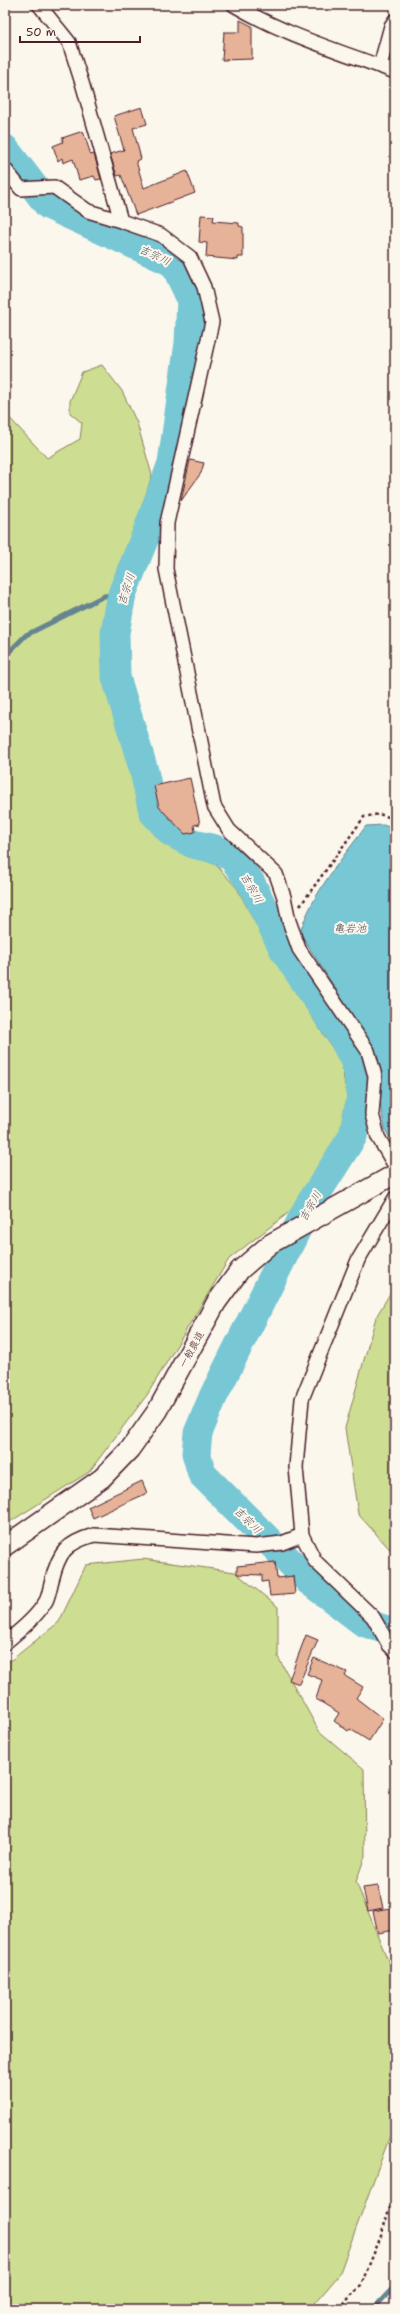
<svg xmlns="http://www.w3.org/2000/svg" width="400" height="2314" viewBox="0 0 400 2314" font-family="'Shantell Sans','Klee One',sans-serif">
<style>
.green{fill:#cddd91;stroke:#8c7e5e}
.water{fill:#78c7d4;stroke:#668490}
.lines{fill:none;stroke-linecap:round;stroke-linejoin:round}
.stream{stroke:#668490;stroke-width:5}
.river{stroke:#78c7d4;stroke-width:29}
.building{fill:#e6b398;stroke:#4a1f2b}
.street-casing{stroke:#4a1f2b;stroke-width:16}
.secondary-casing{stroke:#4a1f2b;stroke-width:22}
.path{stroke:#4a1f2b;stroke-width:2.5;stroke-dasharray:3 3;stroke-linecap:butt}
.street{stroke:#fbf7ec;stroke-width:13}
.secondary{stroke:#fbf7ec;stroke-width:19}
.labels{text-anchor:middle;stroke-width:4;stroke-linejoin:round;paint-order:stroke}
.street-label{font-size:10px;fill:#4a1f2b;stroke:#fbf7ec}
.water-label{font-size:11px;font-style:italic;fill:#58515e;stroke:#fbf7ec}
</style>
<rect width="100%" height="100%" fill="#fbf7ec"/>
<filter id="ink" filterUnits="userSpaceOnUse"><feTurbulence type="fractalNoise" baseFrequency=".025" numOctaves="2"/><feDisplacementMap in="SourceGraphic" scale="8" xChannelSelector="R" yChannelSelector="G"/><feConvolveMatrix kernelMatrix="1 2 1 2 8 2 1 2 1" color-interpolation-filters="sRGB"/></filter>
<g filter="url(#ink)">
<g class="green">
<path d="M102,365L122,391L137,423L152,475L110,609L103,663L146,824L168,845L216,865L237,888L275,961L341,1061L347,1097L340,1132L292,1210L229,1259L147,1395L89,1472L5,1525V413L47,458L80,439L82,423L70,413V401L82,372Z"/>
<path d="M395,1285V1555L358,1514L345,1428L376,1317Z"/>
<path d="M143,1559L235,1572L278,1607V1657L319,1731L364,1769L365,1856L356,1882L395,1978V2122L339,2275L310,2309H5V1665L59,1622L86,1565Z"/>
</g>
<path class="water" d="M383,825L395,829V1148L385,1129L381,1109L377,1054L300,933C312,893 342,859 366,826Z"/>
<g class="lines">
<g class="stream">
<path d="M5,656L26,635L104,596L122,594"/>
<path d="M373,2309L395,2286"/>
</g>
<path class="river" d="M5,149L48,205L174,263L191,299L189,343L172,463L147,532L122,594L115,633L116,677L144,771L153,812L172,833L193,844L215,849L232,857L251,883L285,952L343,1038L357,1066L361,1097L353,1136L308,1207L213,1397L198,1433L196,1453L202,1474L309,1581L363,1622L395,1633"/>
</g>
<g class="building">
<path d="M240,20L252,26V59L222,60L224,32H240Z"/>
<path d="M142,107L147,124L133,128L141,159L136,161L144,188L187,171L195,193L136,215L121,175L117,176L110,154L124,150L114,116Z"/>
<path d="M83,131L91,155L94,154L101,179L96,180L94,176L79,180L73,159L63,163L62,158L58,161L53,146L63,142L62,138Z"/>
<path d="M201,215L214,216L213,221L239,223V226L243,227V257H238V260L206,257L207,243L199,242Z"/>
<path d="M190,460L204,463L201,473L181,501Z"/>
<path d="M190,778L200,824L194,825L195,832L185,834L159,807L154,786Z"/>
<path d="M142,1481L147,1493L93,1518L88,1507Z"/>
<path d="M275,1562L277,1578L293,1576L295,1594L270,1596L268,1581L262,1582V1575L237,1574V1566Z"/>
<path d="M306,1635L318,1640L299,1684L289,1680Z"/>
<path d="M314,1658L347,1672L345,1676L363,1687L356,1698L383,1719L369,1741L350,1729L348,1731L334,1721L339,1713L316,1699L322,1680L307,1674Z"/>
<path d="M378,1886L383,1908L368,1911L363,1888Z"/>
<path d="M395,1907V1930L378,1933L373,1911Z"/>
</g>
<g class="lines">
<g class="street-casing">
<g id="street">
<path d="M39,5L69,42L83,86L121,221L161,235L190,257L204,287L212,322L167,523L166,569L214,806L229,830L276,874L284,897L289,921L299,949L368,1051L375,1076L372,1114L378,1137L395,1166"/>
<path d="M234,5C285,35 340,51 395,72"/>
<path d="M380,66L391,26L395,20"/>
<path d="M5,169L21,189L54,187L88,211L121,221"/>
<path d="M395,1198L358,1260L302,1399L296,1467L302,1535L315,1561L373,1617L389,1645L395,1651"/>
<path d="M5,1643C20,1630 36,1618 46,1601C49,1595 50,1587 52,1580C59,1552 66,1543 94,1535L256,1546L282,1543L302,1535"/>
</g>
</g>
<g class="secondary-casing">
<path id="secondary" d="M5,1546L102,1478L130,1449L157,1411L216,1303L240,1270L270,1244L395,1174"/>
</g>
<g class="path">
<path d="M300,906L364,817L379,814L395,819"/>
<path d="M339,2309L361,2285L381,2236L395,2190"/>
</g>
<use href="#street" class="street"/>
<use href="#secondary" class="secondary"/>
</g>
</g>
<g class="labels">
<g class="street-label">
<text transform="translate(191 1349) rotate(-61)" y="4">一般農道</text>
</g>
<g class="water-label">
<text transform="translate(155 255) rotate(25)" y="4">吉宗川</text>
<text transform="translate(126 589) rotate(-72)" y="4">吉宗川</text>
<text transform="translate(252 888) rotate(60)" y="4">吉宗川</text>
<text x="350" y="932">亀岩池</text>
<text transform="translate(310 1206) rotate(-60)" y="4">吉宗川</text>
<text transform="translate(248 1520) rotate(45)" y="4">吉宗川</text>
</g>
</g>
<rect width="400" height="2314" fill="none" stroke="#fbf7ec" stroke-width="20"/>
<rect x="10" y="10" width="380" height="2294" fill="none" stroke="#4a1f2b" stroke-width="1.5" filter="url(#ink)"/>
<path d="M20 36v6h120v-6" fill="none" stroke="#4a1f2b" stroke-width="2"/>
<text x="26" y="36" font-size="12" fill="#4a1f2b" stroke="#fbf7ec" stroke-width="3" paint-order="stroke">50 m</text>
</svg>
